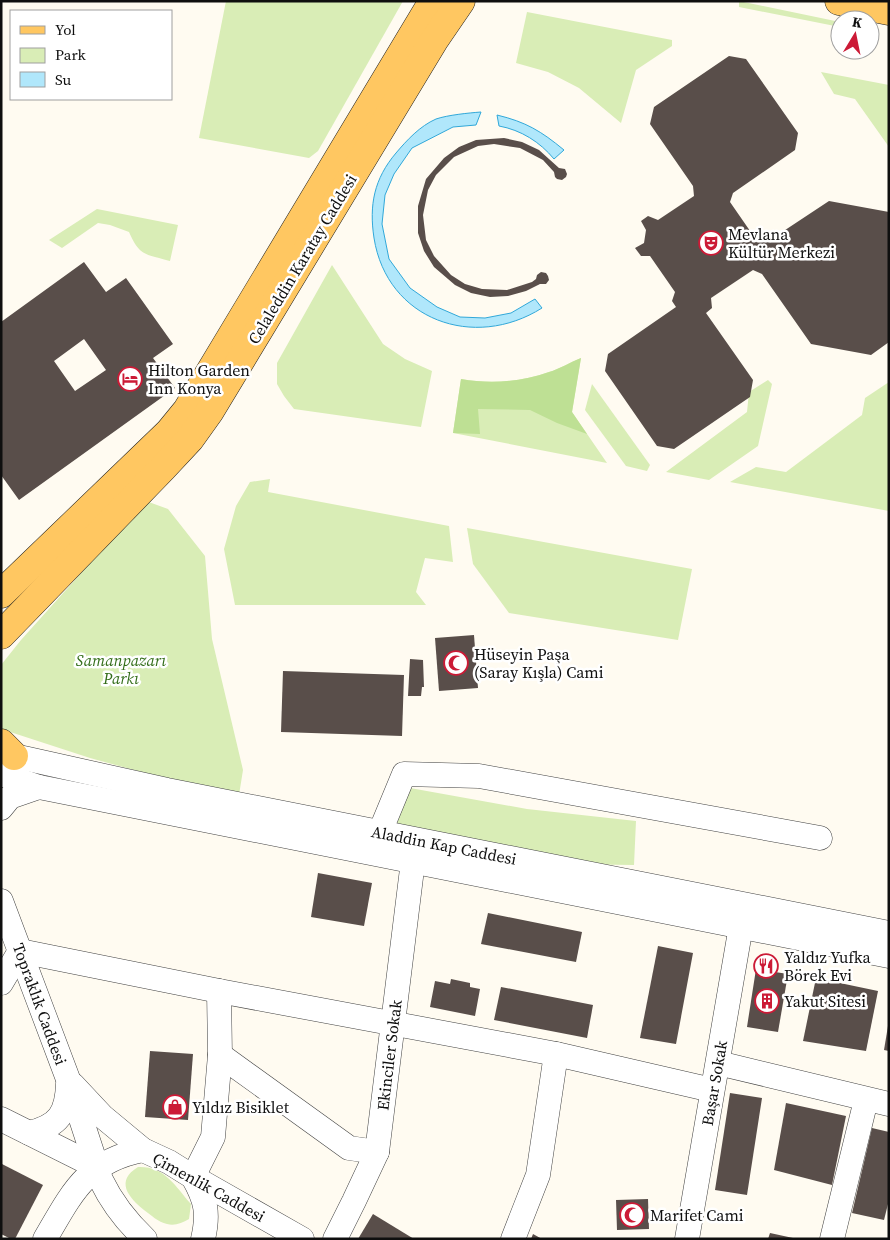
<svg xmlns="http://www.w3.org/2000/svg" width="890" height="1240" viewBox="0 0 890 1240" font-family="'Source Serif 4',serif">
<style>
.green{fill:#d9edb6}
.forest{fill:#bee094}
.water{fill:#b0e7fb;stroke:#31a8d9}
.building{fill:#594e4a;fill-rule:evenodd}
.lines{fill:none;stroke-linecap:round;stroke-linejoin:round}
.minor-casing{stroke:#424242;stroke-width:25}
.major-casing{stroke:#202020;stroke-width:29}
.minor{stroke:#fff;stroke-width:24}
.major{stroke:#ffc761;stroke-width:28}
.labels{text-anchor:middle;stroke-width:5;stroke-linejoin:round;paint-order:stroke}
.poi-label{font-size:16px;fill:#0f0f0f;stroke:#fff;text-anchor:start}
.street-label{font-size:16px;fill:#0f0f0f;stroke:#fff}
.park-label{font-size:16px;font-style:italic;fill:#336d19;stroke:#fff}
</style>
<rect width="100%" height="100%" fill="#fffbf1"/>
<g class="green">
<path d="M226,1H403L318,151L309,158L199,138Z"/>
<path d="M739,1L840,22V27L739,7Z"/>
<path d="M527,12L672,40V46L636,70L621,123L579,88L548,72L516,63Z"/>
<path d="M821,72L889,85V147L855,99L834,94Z"/>
<path d="M97,209L178,225L170,261C146,254 140,257 129,232L110,225L98,223L62,248L49,240Z"/>
<path d="M332,265L383,344L405,359L432,371L421,427L294,409L284,396L277,384V363Z"/>
<path d="M581,358L572,412L607,463L453,433L461,379C490,384 521,382 549,372C560,369 570,362 581,358Z"/>
<path d="M768,380L772,384L758,446L709,480L666,472L747,412L749,392Z"/>
<path d="M889,382V511L730,482L756,467L786,472L862,415L865,398Z"/>
<path d="M592,384L650,465L647,471L626,466L585,410Z"/>
<path d="M270,479L268,492L449,526L453,562L425,558L416,592L426,605H235L224,549L236,506L250,482Z"/>
<path d="M146,501L168,509L205,556L212,639L243,770L239,795L167,779L90,758L1,729V665L21,640Z"/>
<path d="M467,528L692,569L678,640L509,613L473,564Z"/>
<path d="M399,786L527,809L636,821L634,865L552,864L388,832Z"/>
<path d="M138,1167C165,1166 175,1186 191,1204L189,1219C182,1223 175,1226 167,1224C158,1222 151,1215 144,1210C128,1197 115,1181 138,1167Z"/>
</g>
<path class="forest" d="M581,358L572,412L587,434L557,423L530,410L478,409L480,434L453,433L461,379C490,384 521,382 549,372C560,369 570,362 581,358Z"/>
<g class="water">
<path d="M481,112L476,125L453,127L412,148L394,174L385,195L382,224L389,259L410,288L437,307L460,317L485,318L511,313L535,299L542,308C474,351 387,320 374,238C369,205 374,179 396,153C407,140 420,126 436,119C448,115 468,113 481,112Z"/>
<path d="M497,115C526,122 541,131 564,150L554,159C540,142 521,130 499,126Z"/>
</g>
<g class="building">
<path d="M729,56L746,59L798,133L795,150L733,193L730,202L757,241L767,242L829,201L889,212V342L871,355L811,344L762,274L753,270L711,298L712,308L706,313L753,380L750,397L674,449L657,446L605,371L608,354L676,307L672,301L675,292L650,256H641L635,248L644,243L646,230L641,221L648,216L658,220L694,196L693,186L650,124L654,107Z"/>
<path d="M504,138L522,142L539,150L559,168L565,169L567,174L566,177L562,180L557,179L555,177L554,172L543,160L520,148L494,144L478,146L454,157L436,175L428,190L423,215L426,240L434,256L451,275L465,284L482,289L507,290L532,282L536,279L537,275L541,272L546,273L548,276L549,280L546,284H540L526,291L508,296L490,297L471,293L455,285L434,267L424,251L418,233V206L426,179L444,158L459,147L476,140Z"/>
<path d="M84,262L106,292L126,278L173,344L153,358L175,388L19,500L1,475V322ZM84,339L106,370L75,391L54,361Z"/>
<path d="M474,635L478,688L439,691L435,638Z"/>
<path d="M410,659L423,660L424,687H422L421,696H408Z"/>
<path d="M283,671L404,675L402,736L281,732Z"/>
<path d="M318,873L372,883L364,926L311,917Z"/>
<path d="M488,913L582,932L576,962L481,944Z"/>
<path d="M658,946L693,953L676,1044L640,1038Z"/>
<path d="M756,969L788,974L778,1032L747,1027Z"/>
<path d="M816,978L878,991L866,1051L803,1041Z"/>
<path d="M451,979L470,983V987L480,989L475,1016L430,1007L435,981L450,984Z"/>
<path d="M501,987L593,1005L587,1038L494,1020Z"/>
<path d="M888,1026H889V1051L884,1050Z"/>
<path d="M150,1051L193,1054L188,1120L145,1117Z"/>
<path d="M730,1093L762,1098L747,1195L715,1190Z"/>
<path d="M786,1103L846,1116L832,1185L774,1170Z"/>
<path d="M872,1128L889,1132V1200L884,1220L852,1213Z"/>
<path d="M2,1164L43,1185L15,1239H11L1,1234Z"/>
<path d="M648,1199L649,1229L617,1230L616,1200Z"/>
<path d="M373,1214L414,1239H358Z"/>
<path d="M770,1233L793,1238V1239H768Z"/>
<path d="M533,1234L542,1239H531Z"/>
</g>
<g class="lines">
<g class="minor-casing">
<g id="minor">
<path d="M1,749L14,756L28,759L167,790L889,933"/>
<path d="M1,774L39,787L889,956"/>
<path d="M1,808L10,797L39,787"/>
<path d="M380,832L404,774L479,776L820,838"/>
<path d="M1,901L68,1079L101,1180C112,1203 127,1222 145,1239"/>
<path d="M1,983L20,951L219,991L556,1054L712,1090"/>
<path d="M219,991L220,1055"/>
<path d="M718,1063L889,1104"/>
<path d="M73,1085L102,1116L143,1150L169,1162L193,1177L302,1239"/>
<path d="M1,1119L97,1167"/>
<path d="M29,1133C59,1126 67,1113 68,1084"/>
<path d="M45,1239C72,1193 86,1161 143,1150"/>
<path d="M203,1239C209,1213 206,1200 193,1177L213,1137L220,1055L349,1148L377,1152"/>
<path d="M335,1239L354,1201L377,1152L413,861"/>
<path d="M513,1239L538,1175L556,1054"/>
<path d="M687,1239L741,926L746,911"/>
<path d="M832,1239L866,1100"/>
</g>
</g>
<g class="major-casing">
<g id="major">
<path d="M839,1L889,11"/>
<path d="M1,594L169,432L187,410L433,1"/>
<path d="M1,635L163,468L190,439L210,411L435,39L461,1"/>
<path d="M1,743L14,756"/>
</g>
</g>
<use href="#minor" class="minor"/>
<use href="#major" class="major"/>
</g>
<defs>
<g id="theatre-ring" transform="scale(1.25)"><circle r="9.5" fill="#fff" stroke="#cc1a36" stroke-width="1.5"/><path d="M-5-5.5Q0-4 5-5.5V0Q5 5 0 6Q-5 5-5 0ZM-3.3-2.5H-1v1.5H-3.3ZM1-2.5H3.3v1.5H1ZM-2.8 1Q0 5.5 2.8 1Z" fill="#cc1a36"/></g>
<g id="hotel-ring" transform="scale(1.25)"><circle r="9.5" fill="#fff" stroke="#cc1a36" stroke-width="1.5"/><path d="M-6-4.5h1.5V1H6V5H4.5V3h-9V5H-6ZM-4 0a1.8 1.8 0 1 1 3.6 0ZM.5 0V-2.5h3Q6-2.5 6 0Z" fill="#cc1a36"/></g>
<g id="mosque-ring" transform="scale(1.25)"><circle r="9.5" fill="#fff" stroke="#cc1a36" stroke-width="1.5"/><path d="M3.5-4.9A6 6 0 1 0 3.5 4.9A5 5 0 1 1 3.5-4.9Z" fill="#cc1a36"/></g>
<g id="restaurant-ring" transform="scale(1.25)"><circle r="9.5" fill="#fff" stroke="#cc1a36" stroke-width="1.5"/><path d="M-5-6h1v4h1v-4h1v4h1v-4h1v5L-1.5 .5V6h-2V.5L-5-1ZM5-6V6H3V1.5H1.5Q1.5-4 5-6Z" fill="#cc1a36"/></g>
<g id="building-ring" transform="scale(1.25)"><circle r="9.5" fill="#fff" stroke="#cc1a36" stroke-width="1.5"/><path d="M-4-6H4V6H1V3H-1V6H-4ZM-2.5-4.3h1.7v1.8h-1.7ZM.8-4.3h1.7v1.8H.8ZM-2.5-1h1.7V.8h-1.7ZM.8-1h1.7V.8H.8Z" fill="#cc1a36"/></g>
<g id="shop-ring" transform="scale(1.25)"><circle r="9.5" fill="#fff" stroke="#cc1a36" stroke-width="1.5"/><path d="M-5-2.5h2.3a2.7 3.5 0 0 1 5.4 0H5L5.5 6h-11ZM-1.5-2.5h3a1.5 2.3 0 0 0-3 0Z" fill="#cc1a36"/></g>
</defs>
<g fill-rule="evenodd">
<use href="#theatre-ring" x="711" y="243"/>
<use href="#hotel-ring" x="130" y="379"/>
<use href="#mosque-ring" x="456" y="663"/>
<use href="#restaurant-ring" x="766" y="966"/>
<use href="#building-ring" x="767" y="1001"/>
<use href="#shop-ring" x="175" y="1107"/>
<use href="#mosque-ring" x="632" y="1215"/>
</g>
<g class="labels">
<g class="poi-label">
<text x="728" y="240">Mevlana<tspan x="728" dy="18">Kültür Merkezi</tspan></text>
<text x="148" y="376">Hilton Garden<tspan x="148" dy="18">Inn Konya</tspan></text>
<text x="474" y="660">Hüseyin Paşa<tspan x="474" dy="18">(Saray Kışla) Cami</tspan></text>
<text x="784" y="963">Yaldız Yufka<tspan x="784" dy="18">Börek Evi</tspan></text>
<text x="784" y="1007">Yakut Sitesi</text>
<text x="192" y="1113">Yıldız Bisiklet</text>
<text x="650" y="1221">Marifet Cami</text>
</g>
<g class="street-label">
<text transform="translate(302 259) rotate(-59)" y="6">Celaleddin Karatay Caddesi</text>
<text transform="translate(444 845) rotate(11)" y="6">Aladdin Kap Caddesi</text>
<text transform="translate(40 1004) rotate(70)" y="6">Topraklık Caddesi</text>
<text transform="translate(389 1055) rotate(-83)" y="6">Ekinciler Sokak</text>
<text transform="translate(714 1083) rotate(-80)" y="6">Başar Sokak</text>
<text transform="translate(209 1187) rotate(29)" y="6">Çimenlik Caddesi</text>
</g>
<g class="park-label">
<text x="121" y="666">Samanpazarı<tspan x="121" dy="18">Parkı</tspan></text>
</g>
</g>
<rect width="890" height="1240" fill="none" stroke="#0f0f0f" stroke-width="5"/>
<rect x="10" y="10" width="162" height="90" fill="#ffffff" stroke="#9f9f9f"/>
<rect x="20" y="26" width="25" height="8" fill="#ffc761" stroke="#9f9f9f"/>
<text x="55" y="35" font-size="15" fill="#0f0f0f">Yol</text>
<rect x="20" y="48" width="25" height="15" fill="#d9edb6" stroke="#9f9f9f"/>
<text x="55" y="60" font-size="15" fill="#0f0f0f">Park</text>
<rect x="20" y="72" width="25" height="15" fill="#b0e7fb" stroke="#9f9f9f"/>
<text x="55" y="85" font-size="15" fill="#0f0f0f">Su</text>
<g transform="translate(855 35) rotate(10)"><circle r="24" fill="#ffffff" stroke="#9f9f9f"/>
<path d="M0-4L9 19L0 12L-9 19Z" fill="#cc1a36"/>
<text y="-8" font-size="14" font-weight="bold" text-anchor="middle" fill="#0f0f0f">K</text>
</g>
</svg>
